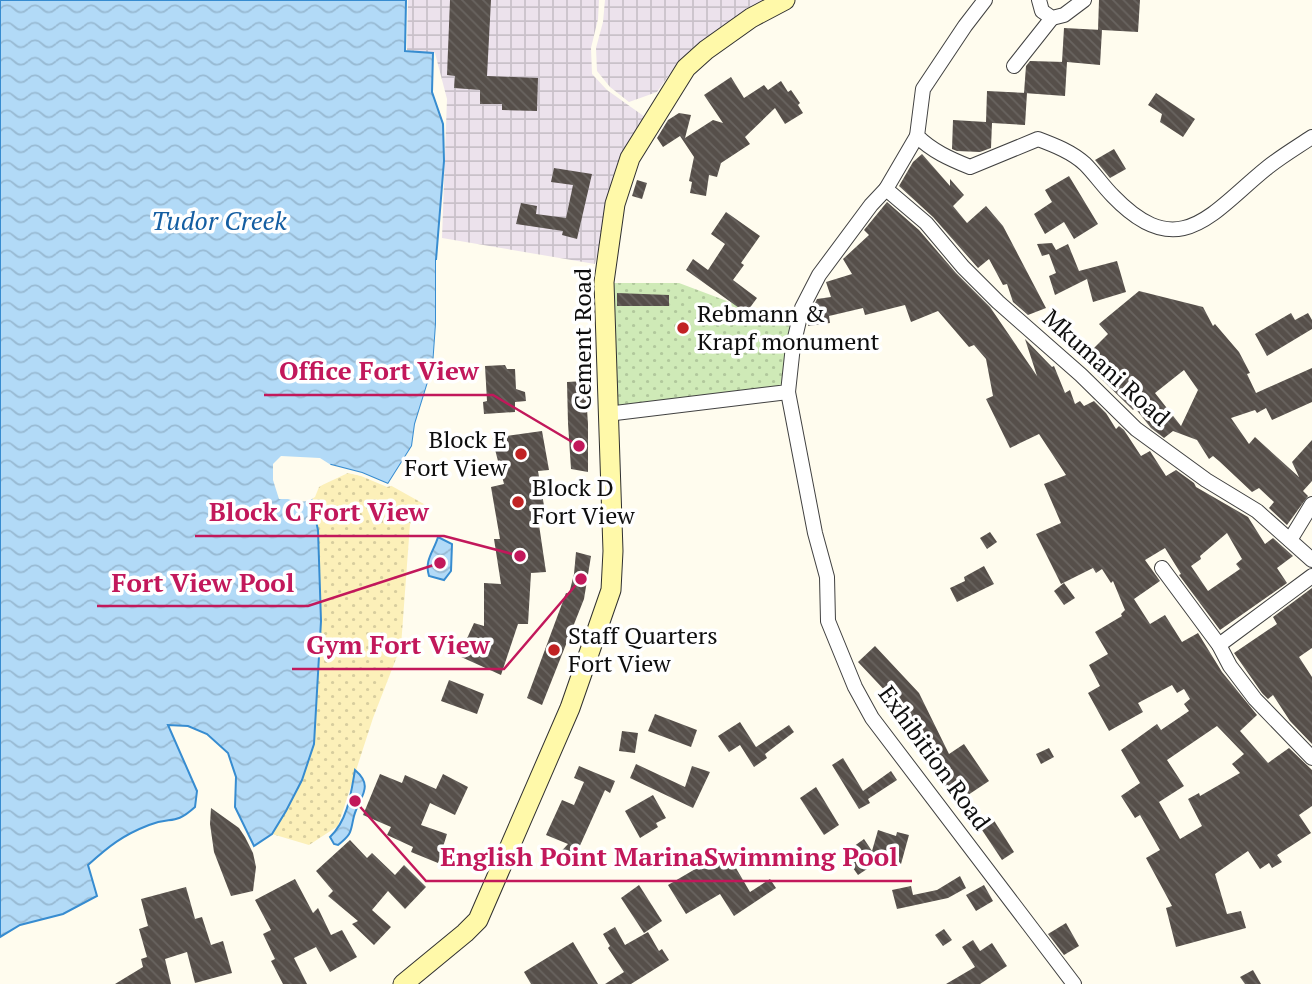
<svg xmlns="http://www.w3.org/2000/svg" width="1312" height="984" viewBox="0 0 1312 984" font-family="'PT Serif',serif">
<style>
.industrial{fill:url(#industrial-grid)}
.sand{fill:url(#sand-dots)}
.park{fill:url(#park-dots)}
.water{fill:url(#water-waves);stroke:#378cd0;stroke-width:2}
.pier{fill:#fffcee}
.building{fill:url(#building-back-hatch);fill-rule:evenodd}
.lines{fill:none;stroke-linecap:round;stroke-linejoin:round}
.minor-casing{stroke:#414141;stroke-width:16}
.secondary-casing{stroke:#303030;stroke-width:21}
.minor{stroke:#fff;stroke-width:14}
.secondary{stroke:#fff9a9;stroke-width:19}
.poi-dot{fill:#c12223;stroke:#fff;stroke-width:2.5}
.labels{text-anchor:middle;stroke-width:7;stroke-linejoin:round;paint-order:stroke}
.poi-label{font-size:24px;fill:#0e0e0e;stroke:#fff;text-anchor:start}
.street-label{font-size:24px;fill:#0e0e0e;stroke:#fff}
.water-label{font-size:26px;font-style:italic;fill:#145ea2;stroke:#fff}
.leader{fill:none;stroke:#c2185b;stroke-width:2.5}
.callout-dot{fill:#c2185b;stroke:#fff;stroke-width:2.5}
.callout-label{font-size:26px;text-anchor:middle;font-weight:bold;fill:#c2185b;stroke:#fff;stroke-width:7;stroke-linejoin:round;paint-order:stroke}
</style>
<defs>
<pattern id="industrial-grid" width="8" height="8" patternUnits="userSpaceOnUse" patternTransform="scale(1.75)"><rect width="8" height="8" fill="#ece2ec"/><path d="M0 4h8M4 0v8" fill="none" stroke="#c9c1c9"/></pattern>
<pattern id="sand-dots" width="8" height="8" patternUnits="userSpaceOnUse" patternTransform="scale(1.75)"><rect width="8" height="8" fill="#fcf0b9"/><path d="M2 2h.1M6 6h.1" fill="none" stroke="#d7cd9e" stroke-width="1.8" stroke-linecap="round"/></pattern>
<pattern id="park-dots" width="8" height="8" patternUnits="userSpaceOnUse" patternTransform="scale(1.75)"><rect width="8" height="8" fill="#cfeab7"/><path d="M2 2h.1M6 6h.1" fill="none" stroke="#b1c89c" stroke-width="1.8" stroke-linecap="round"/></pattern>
<pattern id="water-waves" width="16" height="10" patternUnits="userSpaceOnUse" patternTransform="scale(1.75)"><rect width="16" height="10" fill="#b2daf7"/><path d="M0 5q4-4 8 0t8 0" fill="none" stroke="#98bad3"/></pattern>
<pattern id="building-back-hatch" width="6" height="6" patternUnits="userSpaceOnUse" patternTransform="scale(1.75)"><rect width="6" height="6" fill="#564f4a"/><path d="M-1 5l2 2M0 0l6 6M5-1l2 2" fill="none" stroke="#696460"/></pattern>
</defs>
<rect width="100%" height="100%" fill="#fffcee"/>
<g class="industrial">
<path d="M408,0H599L598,19L591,48L592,74L607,90L645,117L620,157L595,264L442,238L447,99L435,53L407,50Z"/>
<path d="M605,0H774L742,15L696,45L676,65L657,92L629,102L610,87L597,71L596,48L603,22Z"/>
</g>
<path class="sand" d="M348,473L381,480L431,508L410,524L401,646L373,718L338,826L309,845L272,834L302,780L314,744L321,621L318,530L309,501L318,487Z"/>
<path class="park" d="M610,283H679L791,325L788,392L607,411Z"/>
<g class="water">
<path d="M0,0H406L405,51L433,53L432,92L443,124L444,161L436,260V324L433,366L415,424L412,446L388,484L362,473L331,465L310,493L318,530L321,621L314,744L302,780L286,811L272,834L254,846L235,807L236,777L228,753L207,734L188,726L168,725L197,791L195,807C174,826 172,816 149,825C123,835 109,846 88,865L97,896L63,914L20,925L0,937Z"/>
<path d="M438,537L452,544L451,571L444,580L429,576C424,560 434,551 438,537Z"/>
<path d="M355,770C375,787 359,797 354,816C350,832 353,833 338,845L334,844L330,837C348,820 351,793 355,770Z"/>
</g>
<path class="pier" d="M436,260H440V324L436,367L419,424L415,448L391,486L387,487L361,476L333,469L325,483L319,487L315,497L309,501L297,502L288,499H279L273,480V464L281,456L320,458L331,465L362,473L388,484L412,446L415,424L433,366L436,324Z"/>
<g class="building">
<path d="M450,0H491L487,76L538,78L537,111L502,110V104H480V90L454,88L455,76L447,75Z"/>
<path d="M1099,0H1140L1138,32L1102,30L1100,65L1067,62L1065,96L1024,93L1026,66L1030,61L1065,62H1062L1064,28L1102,30H1098Z"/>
<path d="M731,77L744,98L764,85L768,90L781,81L788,92L791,90L800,103L798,105L803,113L785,124L775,108L745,137L750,144L721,163L717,177L709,175L706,196L690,193L692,182L689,181L694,157L680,136L663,147L657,138L668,120L679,113L691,115L685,138L713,120L723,123L704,95Z"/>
<path d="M987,91L1027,93L1025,125L992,123L991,148L980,152L957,151L952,149L953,120L986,122Z"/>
<path d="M1156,93L1195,119L1183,137L1160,122L1162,114L1148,105Z"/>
<path d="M1114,149L1126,169L1110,178L1095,160Z"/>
<path d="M922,154L950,186V179L964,195L953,206L967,223L986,206L1003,226L1046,308L1028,315L1013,302L1007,284L1003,285L989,259L978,268L933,217L899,186L913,162Z"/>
<path d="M554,168L592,174L577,239L562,235L563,231L516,224L521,203L537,206L536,214L566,218L573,185L551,182Z"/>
<path d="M1069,176L1098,224L1074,239L1064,222L1045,234L1034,214L1052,202L1045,190Z"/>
<path d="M637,180L647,183L642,199L632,196Z"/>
<path d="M887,202L919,230L956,273L990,307L1037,376L1025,339L1052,367L1054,366L1065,393L1070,390L1075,404L1080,401L1084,406L1094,401L1106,413L1116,429L1119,426L1124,430L1141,456L1150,451L1166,476L1176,470L1194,483L1196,487L1248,517L1265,544L1273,538L1293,556L1277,568L1287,583L1220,630L1179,575L1181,574L1165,548L1145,560L1160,581L1134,599L1150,624L1165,615L1182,642L1198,633L1222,672L1257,715L1240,731L1268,763L1289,748L1312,770V806L1299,815L1311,833L1277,855L1282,862L1272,868L1269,863L1260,869L1248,851L1215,874L1227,914L1241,911L1246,928L1176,947L1166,908L1172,906L1146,858L1160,850L1140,815L1135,818L1121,796L1140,783L1121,750L1157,724L1161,730L1189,711L1184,704L1190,699L1184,689L1177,693L1172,685L1138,703L1143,712L1109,731L1088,693L1100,686L1089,665L1108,654L1095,632L1122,616L1121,614L1125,610L1113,581L1111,583L1102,569L1096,573L1093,568L1061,584L1036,534L1061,523L1044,484L1066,475L1039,434L1010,448L986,399L993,396L986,359L974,345L969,347L938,311L911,322L905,305L865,315L863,308L829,316L830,323L808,326L811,311L817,299L831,297L826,282L852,274L843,259L869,235L864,230ZM1227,533L1242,559L1236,564L1240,569L1208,591L1191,566L1201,559L1200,556ZM1217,726L1244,754L1232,764L1240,773L1200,796L1199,793L1188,799L1202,826L1180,839L1159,802L1184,786L1167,760Z"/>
<path d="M726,212L760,236L741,263L744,265L733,280L757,298L746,313L686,270L693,259L708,270L725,244L711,234Z"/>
<path d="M1052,243L1056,250L1068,244L1079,271L1117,261L1126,292L1093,302L1087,279L1055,295L1049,276L1056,273L1049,254L1042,256L1037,244Z"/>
<path d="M1139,291L1203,307L1213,326L1215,324L1239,352L1250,373L1247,374L1256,393L1312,368V402L1272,420L1266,408L1257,413L1255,410L1231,418L1249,444L1255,437L1299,477L1292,462L1312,440V481L1303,491L1308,496L1287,525L1269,508L1274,502L1259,488L1252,492L1219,461L1213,456L1209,459L1197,440L1173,431L1164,438L1151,428L1135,408L1133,410L1082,360L1108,334L1099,324ZM1184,370L1198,390L1181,426L1155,393Z"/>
<path d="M617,293L669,295V306H617Z"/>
<path d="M1291,313L1295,320L1308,313L1312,320V329L1267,356L1255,334Z"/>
<path d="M505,365L507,369H515L516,389L525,392L526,401L515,402V412L484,414L483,402L487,401L485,366Z"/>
<path d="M585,381L588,424V472L571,469L568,423L567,382Z"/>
<path d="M542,431L549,470L538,471L546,517L538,518L546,572L531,573L528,624H518L501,675L459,656L474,623L484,626V583L501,584L494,539H500L491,487L504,484L492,438Z"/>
<path d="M990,532L997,542L987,549L980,538Z"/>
<path d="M576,552L591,556L584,599L542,705L527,698L566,593L569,594L574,574Z"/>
<path d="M984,566L994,584L957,602L950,588L965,581L964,577Z"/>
<path d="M1064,583L1075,598L1064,605L1054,591Z"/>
<path d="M1312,588V648L1299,657L1312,677V744L1290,721L1273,695L1268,699L1262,693L1234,653L1277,624L1273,617Z"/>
<path d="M875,646L919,693L949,754L964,744L989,781L956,803L924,753L918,755L890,696L858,662Z"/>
<path d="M449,680L484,694L477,714L441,701Z"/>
<path d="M655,714L697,730L691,747L648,731Z"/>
<path d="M740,722L756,747L789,725L794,732L765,754L767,758L754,767L740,745L729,752L718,736Z"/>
<path d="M622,731L638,733L635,753L619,751Z"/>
<path d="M1049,748L1054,757L1041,764L1036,754Z"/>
<path d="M843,758L863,791L891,771L897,780L868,799L870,803L859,809L832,765Z"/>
<path d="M636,764L685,787L692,766L710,772L693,808L630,778Z"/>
<path d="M579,766L615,781L610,793L605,790L573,861L567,868L555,858L568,844L546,835L562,800L574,805L584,782L574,778Z"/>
<path d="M380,774L402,783L405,775L436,789L443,774L468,787L455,815L430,803L421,825L447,834L438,863L411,852L413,847L387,835L391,827L363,815Z"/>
<path d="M816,787L839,825L824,835L800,798Z"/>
<path d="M653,795L666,818L656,823L658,827L640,838L625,811Z"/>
<path d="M211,808L239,828L245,837L253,853L256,867L253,891L231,896L214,852L210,824Z"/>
<path d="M993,819L1014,852L1002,860L980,827Z"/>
<path d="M878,830L896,836L897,832L909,835L901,864L882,859L858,875L843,854L864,839L872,851Z"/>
<path d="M350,840L367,858L372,853L395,875L404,865L426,887L405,909L388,891L372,910L391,927L374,945L352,924L358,921L328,896L333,891L316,871Z"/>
<path d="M726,851L750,892L770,879L776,888L734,916L720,894L686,914L668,885Z"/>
<path d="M960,876L966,888L948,898L897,909L892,890L911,886L913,895L937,890Z"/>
<path d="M295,879L313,913L318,908L331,935L342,930L357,957L330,972L316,947L294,958L307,984H283L271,961L275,959L263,934L271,930L255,900Z"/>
<path d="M639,885L662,921L644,933L621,898Z"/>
<path d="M984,885L993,901L976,911L966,895Z"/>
<path d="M186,887L195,919L202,917L211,945L223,941L232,973L195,983L187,952L165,959L171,984H115L143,967L141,959L147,957L139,929L148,926L141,899Z"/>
<path d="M1066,923L1079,946L1064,955L1048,934Z"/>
<path d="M615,927L625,945L648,932L659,951L662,949L669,960L631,984H605L624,972L608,948L610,946L603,934Z"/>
<path d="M944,929L952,940L943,946L935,935Z"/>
<path d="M973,940L980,951L992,943L1007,966L980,984H946L975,967L962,947Z"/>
<path d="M573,942L598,984H531L524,972Z"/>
<path d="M1253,970L1261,984H1245L1240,977Z"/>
</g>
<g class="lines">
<g class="minor-casing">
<g id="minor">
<path d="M985,0L965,26L923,89L917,136C932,151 950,159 970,167L1038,139C1054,145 1072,152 1085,164C1095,174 1103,186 1113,196C1180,266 1213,211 1268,167C1282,156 1297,147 1312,137"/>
<path d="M1039,0L1042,11L1052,18L1064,15L1084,0"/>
<path d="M1014,66L1052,18"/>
<path d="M886,189L926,223L963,267L998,302L1081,375L1136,429L1206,480L1257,511L1312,560"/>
<path d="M788,392L815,533L827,577L828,621L855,687L872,718L1074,984"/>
<path d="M607,414L788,392L793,346L802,308L819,275L871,205L886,189L917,136"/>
<path d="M1290,540L1312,504"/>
<path d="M1162,568L1219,645L1230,666L1255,699L1312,758"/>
<path d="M1219,645L1312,576"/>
</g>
</g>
<g class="secondary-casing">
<path id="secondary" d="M403,984L465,933L478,920L570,708L611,590L613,551L604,282L615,204L630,158L686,68L706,50L751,18L785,0"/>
</g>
<use href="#minor" class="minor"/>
<use href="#secondary" class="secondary"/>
</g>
<g class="poi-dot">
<circle cx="683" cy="328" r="7"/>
<circle cx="521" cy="454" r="7"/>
<circle cx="518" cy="502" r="7"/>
<circle cx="554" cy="650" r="7"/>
</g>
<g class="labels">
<g class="poi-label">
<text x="697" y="322">Rebmann &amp;<tspan x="697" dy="28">Krapf monument</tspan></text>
<text x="507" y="448" text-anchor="end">Block E<tspan x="507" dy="28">Fort View</tspan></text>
<text x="532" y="496">Block D<tspan x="532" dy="28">Fort View</tspan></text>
<text x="568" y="644">Staff Quarters<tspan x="568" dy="28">Fort View</tspan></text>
</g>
<g class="street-label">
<text transform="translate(583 339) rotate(-90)" y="8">Cement Road</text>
<text transform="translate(1106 368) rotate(42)" y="8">Mkumani Road</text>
<text transform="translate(934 758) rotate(54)" y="8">Exhibition Road</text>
</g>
<g class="water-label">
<text x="219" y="230">Tudor Creek</text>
</g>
</g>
<path class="leader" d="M579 446L493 395H264M520 556L444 536H195M440 563L308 606H97M581 579L504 669H292M355 801L426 881H912"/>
<g class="callout-dot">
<circle cx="579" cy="446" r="7"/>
<circle cx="520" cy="556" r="7"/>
<circle cx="440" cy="563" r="7"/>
<circle cx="581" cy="579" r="7"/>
<circle cx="355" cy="801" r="7"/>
</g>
<g class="callout-label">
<text x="379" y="380">Office Fort View</text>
<text x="319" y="521">Block C Fort View</text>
<text x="203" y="592">Fort View Pool</text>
<text x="398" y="654">Gym Fort View</text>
<text x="669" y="866">English Point MarinaSwimming Pool</text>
</g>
</svg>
